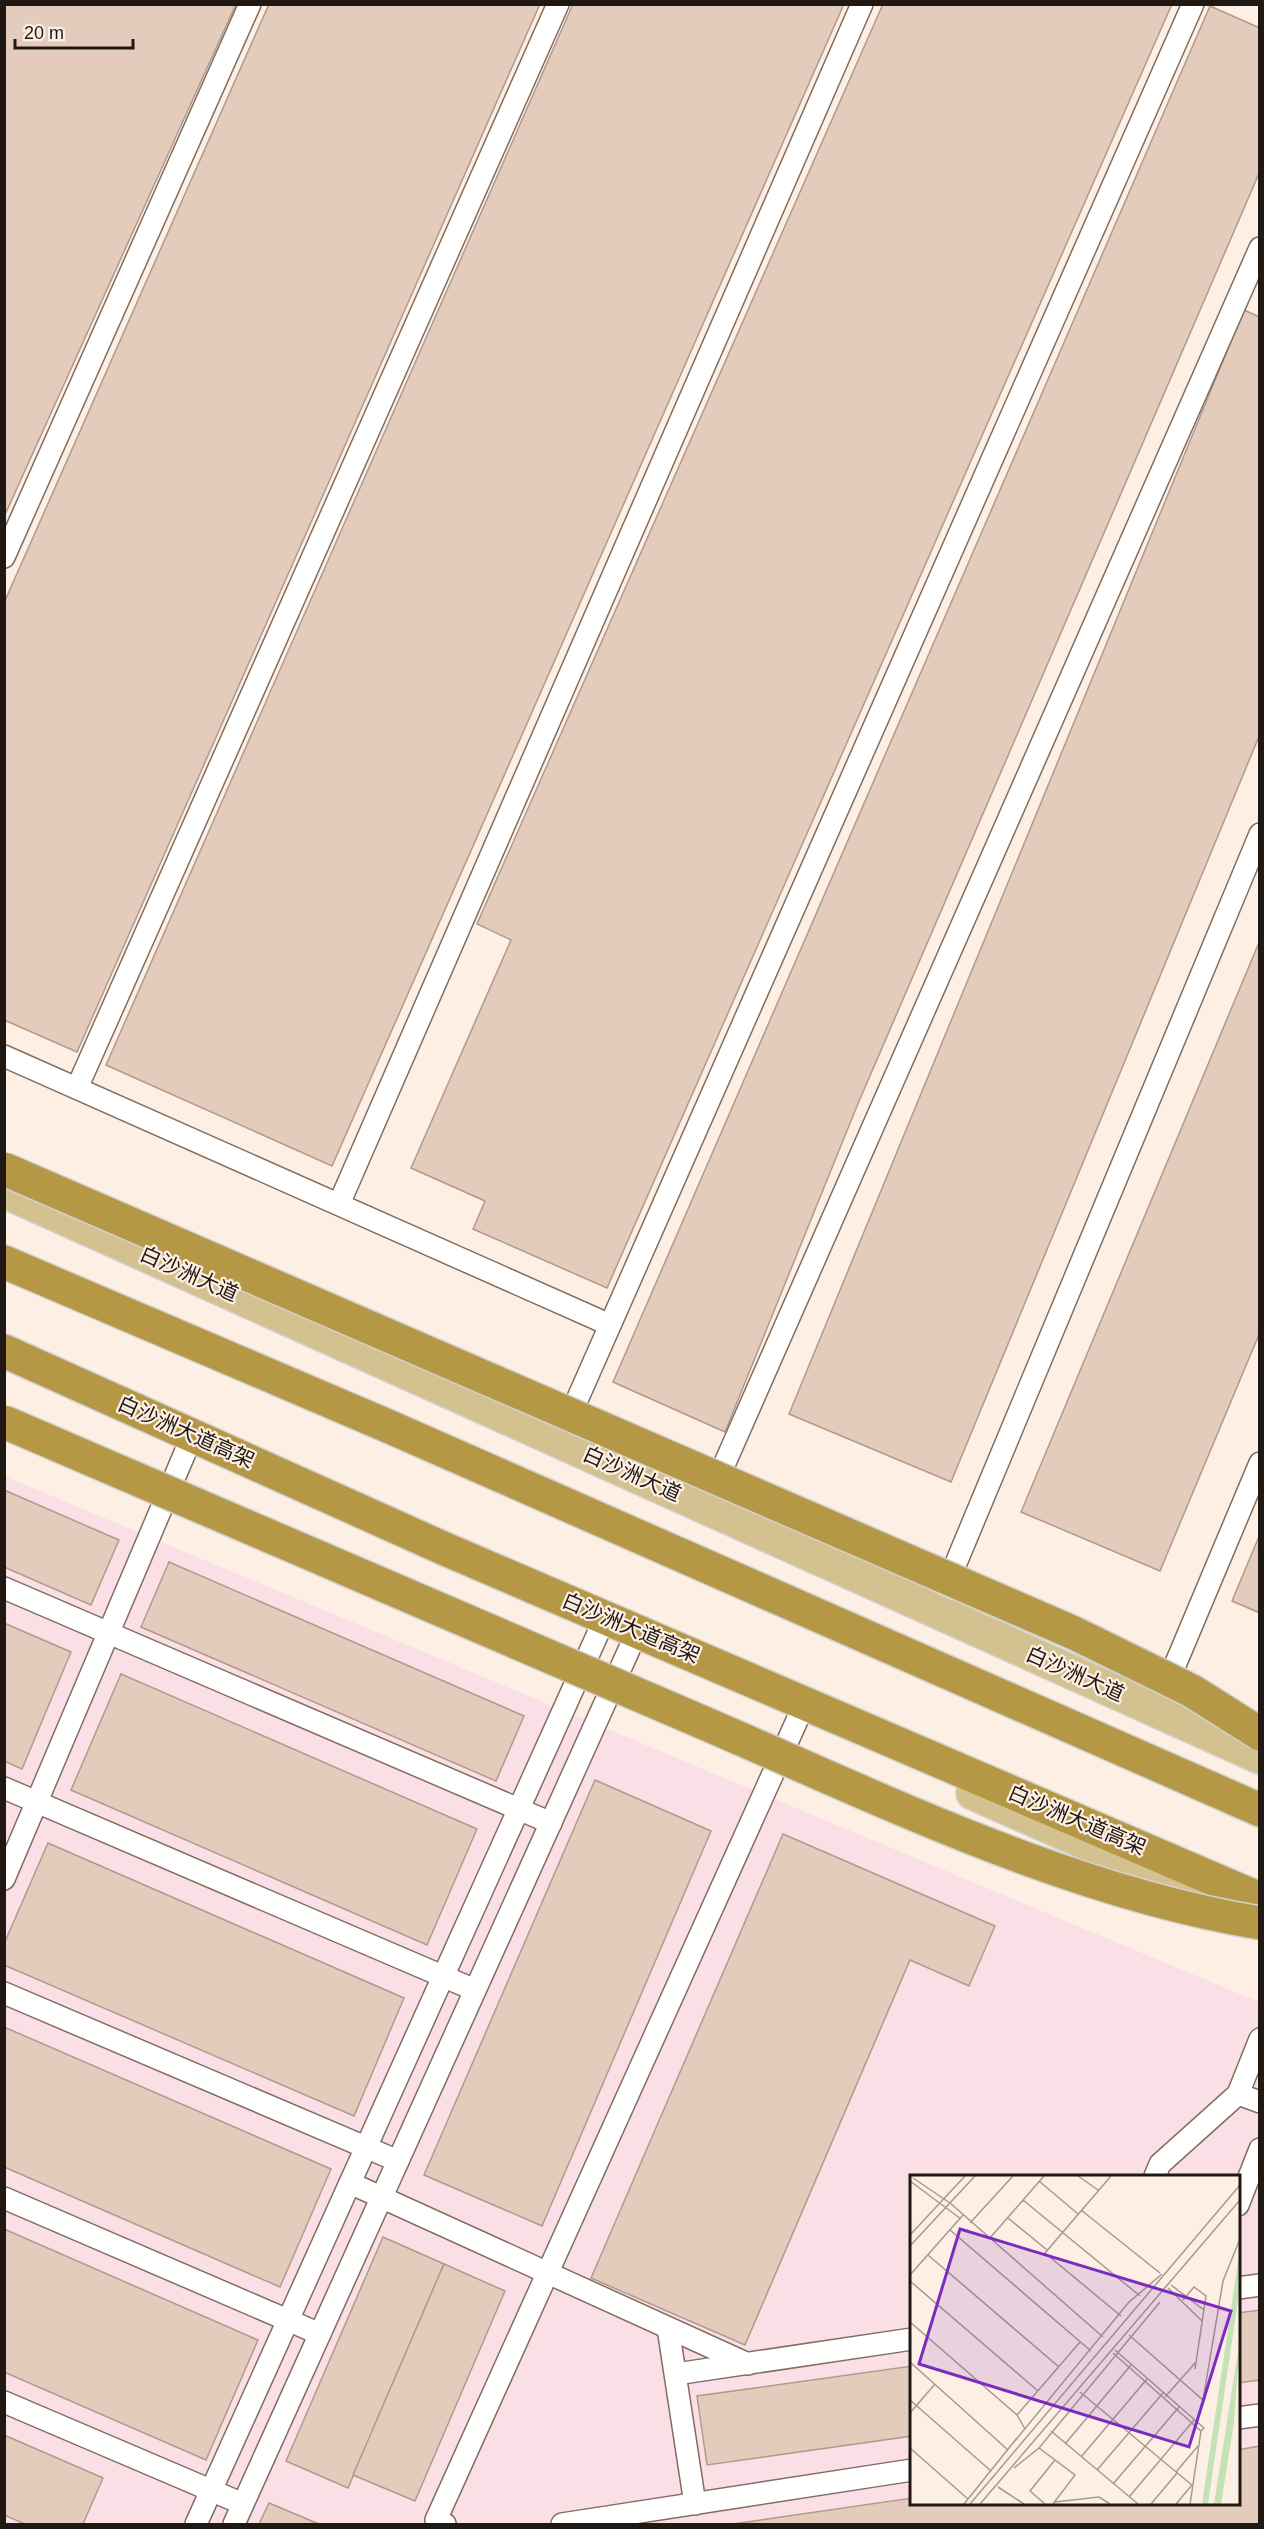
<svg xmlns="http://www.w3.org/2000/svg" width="1264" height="2529" viewBox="0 0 1264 2529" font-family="Helvetica,'Noto Sans SC',sans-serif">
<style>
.commercial{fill:#fae0e6;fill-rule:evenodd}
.building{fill:#e4ccbc;stroke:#b19a8b;stroke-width:1.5}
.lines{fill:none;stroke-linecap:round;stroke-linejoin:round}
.lane-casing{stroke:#826e5e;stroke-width:24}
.primary-casing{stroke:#d2d1d0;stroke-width:36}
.highway-casing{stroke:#d2d1d0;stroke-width:36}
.lane{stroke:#fff;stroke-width:21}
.primary{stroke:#d3c190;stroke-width:33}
.highway{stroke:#b59846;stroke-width:33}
.highway-bridge-casing{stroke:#d2d1d0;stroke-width:36;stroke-linecap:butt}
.highway-bridge{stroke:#b59846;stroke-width:33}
.labels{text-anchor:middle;stroke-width:4.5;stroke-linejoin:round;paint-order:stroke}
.street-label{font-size:21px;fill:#201812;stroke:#fdefe4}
.inset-road{fill:none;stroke:#a59990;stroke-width:1.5}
.view{fill:#7b2cbf;fill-opacity:0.15;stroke:#7b2cbf;stroke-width:3}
.inset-edge{fill:none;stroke:#201812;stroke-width:3}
</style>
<rect width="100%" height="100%" fill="#fdefe4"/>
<path class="commercial" d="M4,1476L1259,2002V2524H5ZM912,2176H1238V2504H912Z"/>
<g class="building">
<path d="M4,4H236L4,517Z"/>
<path d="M269,4H540L77,1052L4,1020V603Z"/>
<path d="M573,4H844L332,1166L106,1065Z"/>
<path d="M883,4H1172L607,1288L473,1229L485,1201L411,1168L511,940L477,924Z"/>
<path d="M1210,6L1260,28V171L857,1106L725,1432L613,1382Z"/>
<path d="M1244,310L1260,317V734L951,1482L789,1414Z"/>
<path d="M1260,940V1332L1160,1571L1021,1512Z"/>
<path d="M4,1490L119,1540L91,1605L4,1567Z"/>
<path d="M1260,1534V1613L1232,1601Z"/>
<path d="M169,1562L524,1716L496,1781L141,1627Z"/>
<path d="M4,1623L71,1652L22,1769L4,1761Z"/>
<path d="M121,1674L477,1829L427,1945L71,1790Z"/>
<path d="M595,1780L711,1831L542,2226L424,2175Z"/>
<path d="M783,1834L995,1926L969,1986L910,1960L745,2345L591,2278Z"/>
<path d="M48,1843L404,1998L354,2116L4,1965V1944Z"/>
<path d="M4,2027L331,2169L280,2287L4,2167Z"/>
<path d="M4,2229L258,2340L206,2460L4,2372Z"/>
<path d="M383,2237L444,2264L348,2488L286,2461Z"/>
<path d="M444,2264L505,2291L415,2501L353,2475Z"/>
<path d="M1260,2310V2380L1238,2383V2313Z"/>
<path d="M912,2366V2436L707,2465L697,2396Z"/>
<path d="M4,2435L103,2478L83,2524H25L4,2515Z"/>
<path d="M1260,2446V2523L1252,2524H733L912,2498V2504H1238V2450Z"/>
<path d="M269,2503L319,2524H259Z"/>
</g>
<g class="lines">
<g class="lane-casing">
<g id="lane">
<path d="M4,557L250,4"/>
<path d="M4,1056L610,1325"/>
<path d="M77,1088L558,4"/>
<path d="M339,1204L862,4"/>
<path d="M566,1425L1193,4"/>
<path d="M713,1490L1260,248"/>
<path d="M4,1588L551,1823"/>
<path d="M936,1611L1260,834"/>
<path d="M1165,1689L1260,1463"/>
<path d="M4,1788L475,1990"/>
<path d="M4,1879L187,1448"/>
<path d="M4,1993L398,2161"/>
<path d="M1238,2094L1260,2102"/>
<path d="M1155,2176L1160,2164L1238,2094L1260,2039"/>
<path d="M350,2183L748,2364"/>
<path d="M4,2198L320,2334"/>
<path d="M1238,2205L1260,2149"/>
<path d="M1238,2288L1260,2285"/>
<path d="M668,2328L695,2504"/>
<path d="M676,2374L912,2339"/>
<path d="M4,2402L243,2504"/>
<path d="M1238,2418L1260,2415"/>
<path d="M196,2524L600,1629"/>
<path d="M234,2524L632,1643"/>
<path d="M445,2524L436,2520L799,1716"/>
<path d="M562,2524L912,2470"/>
</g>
</g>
<g class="primary-casing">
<g id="primary">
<path d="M4,1191L1260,1757"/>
<path d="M973,1793L1245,1913"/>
</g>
</g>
<g class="highway-casing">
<g id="highway">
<path d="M4,1262L390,1427L1260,1810"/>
<path d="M4,1351L445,1549L1260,1899"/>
</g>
</g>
<use href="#lane" class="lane"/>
<use href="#primary" class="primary"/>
<use href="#highway" class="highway"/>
<g class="highway-bridge-casing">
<g id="highway-bridge">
<path d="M4,1169L1074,1633L1192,1691L1260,1734"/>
<path d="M4,1422C238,1522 471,1623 704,1723C883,1800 1067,1891 1260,1923"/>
</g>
</g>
<use href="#highway-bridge" class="highway-bridge"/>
</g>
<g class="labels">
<g class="street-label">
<text transform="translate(189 1274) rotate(24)" y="7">白沙洲大道</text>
<text transform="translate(186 1432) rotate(24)" y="7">白沙洲大道高架</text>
<text transform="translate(632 1474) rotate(24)" y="7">白沙洲大道</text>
<text transform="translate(631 1628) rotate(23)" y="7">白沙洲大道高架</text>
<text transform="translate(1075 1674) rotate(24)" y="7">白沙洲大道</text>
<text transform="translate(1077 1820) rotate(23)" y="7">白沙洲大道高架</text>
</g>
</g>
<g transform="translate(910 2175)">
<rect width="330" height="330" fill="#fdefe4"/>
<path d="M330,73V112L298,329H292ZM330,164L324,248L311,329H304Z" fill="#c5e2b6"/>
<path class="inset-road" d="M168,1L188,15M201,1L135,78L211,141M3,3L40,28L193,162M0,6L51,44M129,6L168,39M113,25L230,121M171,35L250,98M98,43L137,75M60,48L103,1M40,55L181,176M0,60L55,1M79,64L134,1M0,71L65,1M18,80L149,192M0,100L53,40M0,106L128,216M261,110L294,135M258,113L292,146M273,125L284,112L296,121L285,194M0,147L107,240L115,254M219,160L293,225L313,106L330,64M203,178L291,256L294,253L205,175M0,187L98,275M170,217L283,311M255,222L286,187M0,225L81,296M0,238L25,209M107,240L170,167M141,256L228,329M104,267L219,127L252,99M155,269L221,190M0,273L58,324M129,273L165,300L143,329M171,282L237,204M104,293L129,273L250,127M187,295L253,218M266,297L288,271M203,309L269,232M88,312L114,329M219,322L284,245M145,327L189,322L200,329M54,329L107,263M60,329L330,10M70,329L330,25M135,329L120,316L145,285M241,329L267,298M266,329L282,310M280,329L291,256"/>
<path class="view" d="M50,54L321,136L279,272L9,189Z"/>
<rect width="330" height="330" class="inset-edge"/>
</g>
<rect width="1264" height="2529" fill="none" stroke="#201812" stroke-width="12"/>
<path d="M15 39v9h118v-9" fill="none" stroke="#201812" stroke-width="3"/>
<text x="24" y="39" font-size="18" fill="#201812" stroke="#fdefe4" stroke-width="4.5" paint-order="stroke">20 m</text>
</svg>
